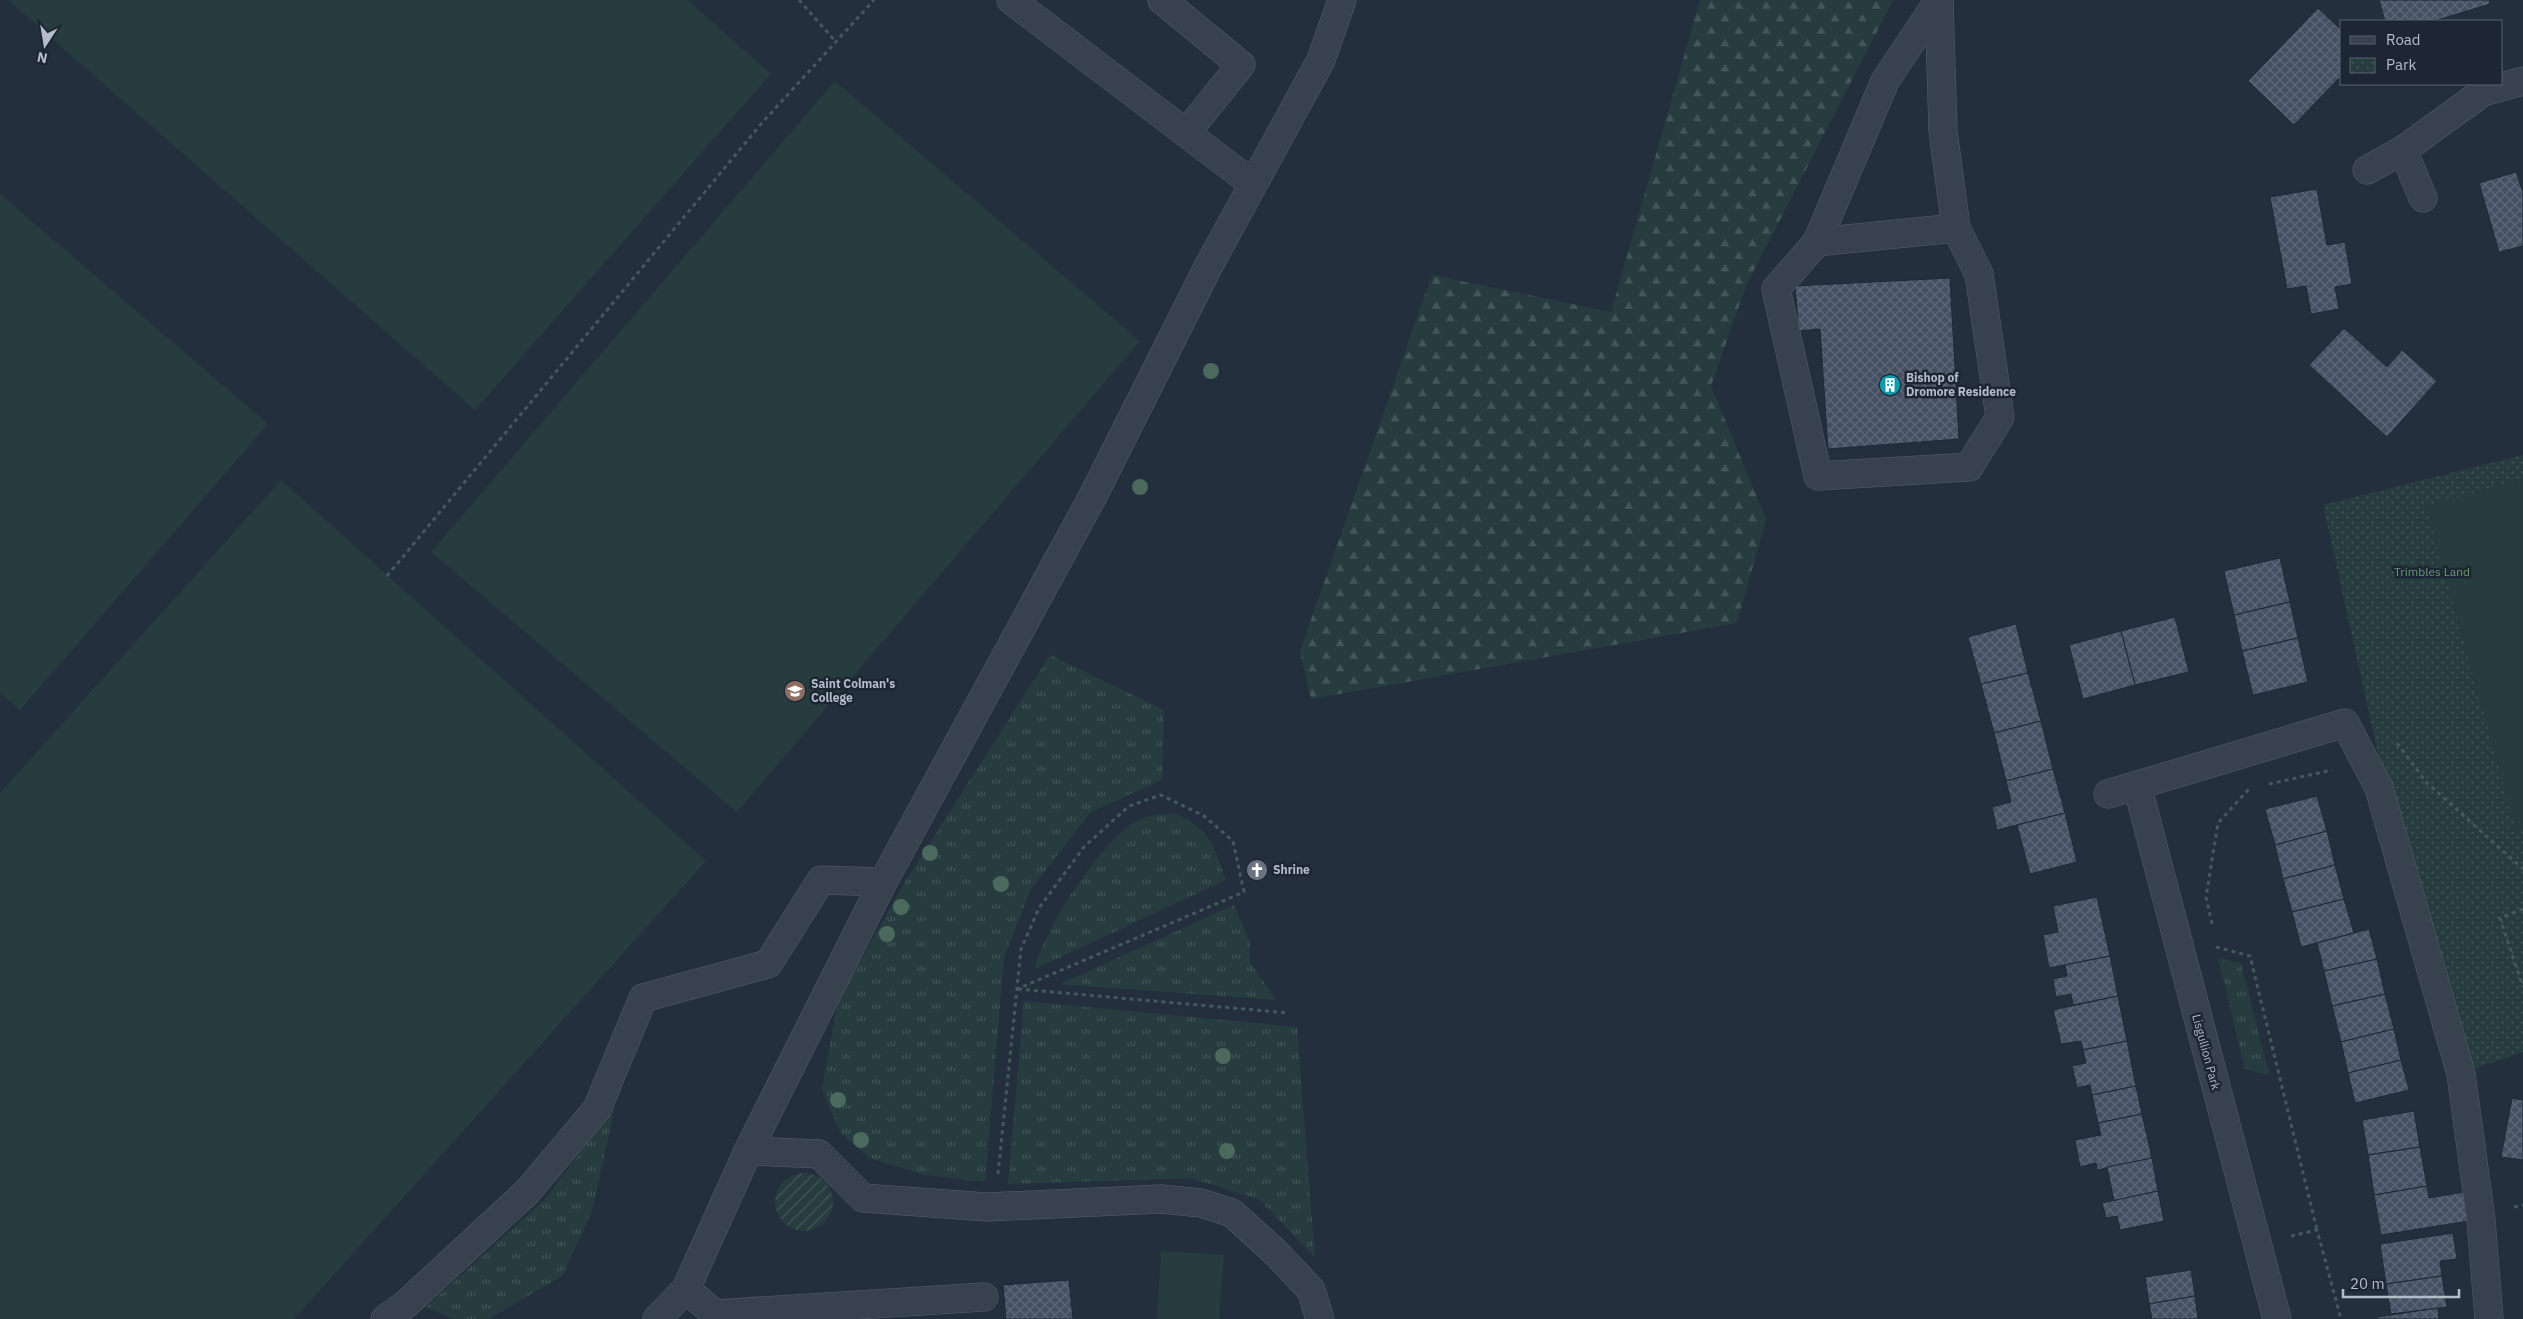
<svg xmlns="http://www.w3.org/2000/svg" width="2523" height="1319" viewBox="0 0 2523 1319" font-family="'IBM Plex Sans',sans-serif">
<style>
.grass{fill:url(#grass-tufts)}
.forest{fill:url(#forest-firs)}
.park{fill:url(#park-dots)}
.garden{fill:url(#garden-furrows)}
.pitch{fill:#263c3f}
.building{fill:url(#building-cross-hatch);stroke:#1f2835}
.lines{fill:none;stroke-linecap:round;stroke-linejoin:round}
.minor-casing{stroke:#565f6c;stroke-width:29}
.path{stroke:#44595c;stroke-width:3;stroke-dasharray:4 4;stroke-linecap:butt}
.minor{stroke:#38414e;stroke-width:28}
.tree{fill:#4b6a5d}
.labels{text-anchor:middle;stroke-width:5;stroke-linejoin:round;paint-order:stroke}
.poi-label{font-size:12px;font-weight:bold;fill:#b4bcc9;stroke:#1d2633;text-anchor:start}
.park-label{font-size:12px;fill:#6b9a76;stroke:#1d2633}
.street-label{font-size:12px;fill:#b4bcc9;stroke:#1d2633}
</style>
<defs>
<pattern id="grass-tufts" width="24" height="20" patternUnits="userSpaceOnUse" patternTransform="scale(1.25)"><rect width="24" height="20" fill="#263c3f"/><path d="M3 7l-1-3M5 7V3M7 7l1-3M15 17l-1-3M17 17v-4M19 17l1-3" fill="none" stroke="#435659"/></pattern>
<pattern id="forest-firs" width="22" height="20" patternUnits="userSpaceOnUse" patternTransform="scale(1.25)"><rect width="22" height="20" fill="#263c3f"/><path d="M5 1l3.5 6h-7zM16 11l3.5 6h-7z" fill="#435659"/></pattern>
<pattern id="park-dots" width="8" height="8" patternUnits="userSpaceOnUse" patternTransform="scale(1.25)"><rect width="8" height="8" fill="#263c3f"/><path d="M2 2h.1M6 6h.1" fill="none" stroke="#435659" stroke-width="1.8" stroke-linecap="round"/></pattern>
<pattern id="garden-furrows" width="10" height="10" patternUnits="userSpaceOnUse" patternTransform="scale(1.25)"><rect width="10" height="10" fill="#263c3f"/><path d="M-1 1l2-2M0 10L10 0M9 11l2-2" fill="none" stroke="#435659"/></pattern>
<pattern id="building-cross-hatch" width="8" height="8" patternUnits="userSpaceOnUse" patternTransform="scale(1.25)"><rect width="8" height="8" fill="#455162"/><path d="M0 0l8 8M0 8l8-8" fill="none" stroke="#5d6877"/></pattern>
</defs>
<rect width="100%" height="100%" fill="#242f3e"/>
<g class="grass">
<path d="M1050,655L1164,710L1162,780L1091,812L1031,889L1004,957L985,1182L925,1175L869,1158L840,1132L822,1089L838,1001L903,885Z"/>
<path d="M1175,813C1212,832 1212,843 1226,880L1035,969C1043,931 1104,834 1141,819C1150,814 1164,815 1175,813Z"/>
<path d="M1234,905L1250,942V962L1276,1000L1060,984Z"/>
<path d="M2218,958L2241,963L2269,1075L2245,1069Z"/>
<path d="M1024,1001L1297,1027L1315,1258L1260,1200L1191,1178L1008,1184Z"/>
<path d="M615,1107L592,1211L562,1276L488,1319H454L426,1307L545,1199Z"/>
</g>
<path class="forest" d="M1700,0H1893L1746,286L1711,386L1766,519L1737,623L1311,699L1300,651L1432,275L1611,312Z"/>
<path class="park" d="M2523,455V1052L2465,1072L2384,781L2323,505Z"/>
<circle class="garden" cx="804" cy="1202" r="29"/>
<g class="pitch">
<path d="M8,0H687L771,74L475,410Z"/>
<path d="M835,81L1140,341L737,812L431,552Z"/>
<path d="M0,194L268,424L20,710L0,693Z"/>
<path d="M2523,479V828L2516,830L2426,506Z"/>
<path d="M281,480L706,861L294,1319H0V793Z"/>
<path d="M1161,1251L1224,1255L1219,1319H1157Z"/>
</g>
<g class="building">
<path d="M2379,0H2489L2490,4L2434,21H2385Z"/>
<path d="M2318,8L2342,31V75L2294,125L2248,81Z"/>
<path d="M2516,172L2523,192V246L2499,252L2479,183Z"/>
<path d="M2317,189L2327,245L2345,242L2352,284L2335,287L2339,309L2311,314L2306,286L2287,289L2270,197Z"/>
<path d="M1950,278L1959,439L1828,449L1820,329L1799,331L1795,286Z"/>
<path d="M2344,328L2387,367L2402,350L2437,381L2387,437L2309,365Z"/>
<path d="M2280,558L2290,602L2234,615L2224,571Z"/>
<path d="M2290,602L2298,638L2242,651L2234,615Z"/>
<path d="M2175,617L2189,672L2135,685L2121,631Z"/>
<path d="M2016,624L2028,673L1981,684L1968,637Z"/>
<path d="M2121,631L2135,685L2083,699L2069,645Z"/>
<path d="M2298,638L2308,682L2253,695L2242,651Z"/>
<path d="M2028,673L2041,721L1994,733L1981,684Z"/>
<path d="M2041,721L2053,769L2006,781L1994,733Z"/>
<path d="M2053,769L2065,813L1997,830L1992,807L2011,802L2006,781Z"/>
<path d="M2317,796L2327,831L2275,845L2265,809Z"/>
<path d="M2065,813L2077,862L2030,874L2017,825Z"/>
<path d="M2327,831L2335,865L2283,879L2275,845Z"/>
<path d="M2335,865L2344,899L2292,912L2283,879Z"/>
<path d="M2097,897L2110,956L2049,968L2043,935L2058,932L2053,906Z"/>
<path d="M2344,899L2354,933L2301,947L2292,912Z"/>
<path d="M2369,929L2377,959L2324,971L2317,943Z"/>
<path d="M2110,956L2118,996L2073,1005L2071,994L2056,997L2053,979L2067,976L2065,965Z"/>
<path d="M2377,959L2385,994L2332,1006L2324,971Z"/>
<path d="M2385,994L2394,1029L2341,1042L2332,1006Z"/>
<path d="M2118,996L2127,1041L2083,1050L2081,1041L2061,1044L2053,1010Z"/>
<path d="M2394,1029L2401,1060L2348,1073L2341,1042Z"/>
<path d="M2127,1041L2136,1086L2092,1095L2090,1085L2077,1088L2072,1066L2086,1063L2083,1050Z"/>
<path d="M2401,1060L2409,1090L2355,1103L2348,1073Z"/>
<path d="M2136,1086L2142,1114L2098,1123L2092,1095Z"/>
<path d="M2512,1098L2523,1100V1160L2501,1157Z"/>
<path d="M2414,1111L2420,1147L2368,1155L2362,1120Z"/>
<path d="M2142,1114L2152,1158L2097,1170L2096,1163L2080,1167L2075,1140L2101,1135L2098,1123Z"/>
<path d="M2420,1147L2427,1186L2374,1195L2368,1155Z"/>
<path d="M2152,1158L2158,1191L2114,1201L2107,1167Z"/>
<path d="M2427,1186L2429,1198L2464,1192L2469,1221L2381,1235L2374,1195Z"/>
<path d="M2158,1191L2164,1221L2120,1230L2117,1216L2106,1218L2102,1203Z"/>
<path d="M2453,1233L2457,1259L2440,1261L2442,1276L2386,1284L2380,1244Z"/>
<path d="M2191,1270L2195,1296L2149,1304L2145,1277Z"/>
<path d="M2442,1276L2447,1307L2391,1314L2386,1284Z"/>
<path d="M1069,1280L1073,1319H1006L1003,1285Z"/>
<path d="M2195,1296L2198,1319H2152L2149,1304Z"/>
<path d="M2438,1308L2439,1319H2377V1317Z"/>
</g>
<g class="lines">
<g class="minor-casing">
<g id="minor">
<path d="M1011,0L1253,184"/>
<path d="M1162,0L1241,65L1186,133"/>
<path d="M1939,0L1943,131L1956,228L1979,274L2000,417L1969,467L1818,476L1776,289L1817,242L1885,81Z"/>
<path d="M2403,150L2423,198"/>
<path d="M2367,170L2403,150L2483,92L2523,81"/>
<path d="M1817,242L1956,228"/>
<path d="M2137,785L2277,1319"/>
<path d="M2108,794L2345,723L2379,788L2461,1074L2481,1220L2489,1319"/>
<path d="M748,1151L883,882L1094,494L1208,267L1321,60L1342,0"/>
<path d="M686,1289L715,1314L984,1297"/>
<path d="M385,1319L406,1304L527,1192L597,1109L643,998L768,964L821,880L883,882"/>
<path d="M657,1319L686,1289L748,1151L819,1154L863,1198L987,1207L1161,1199L1201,1203L1232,1213L1275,1252L1311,1290L1320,1319"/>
</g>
</g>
<g class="path">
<path d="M799,0L836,42"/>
<path d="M387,576L761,124L874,0"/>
<path d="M2397,743L2426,782L2523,869"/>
<path d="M2269,784L2332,770"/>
<path d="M2523,909L2500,918L2523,987"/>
<path d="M2212,924L2206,897L2218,823L2249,789"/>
<path d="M2216,947L2250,956L2317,1230"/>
<path d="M1018,989L1289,1013"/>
<path d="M998,1174L1021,949L1039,908L1084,847L1129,806L1161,795L1204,816L1233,841L1244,892L1017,989"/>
<path d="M2514,1207L2523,1205"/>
<path d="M2291,1236L2317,1230L2341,1319"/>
</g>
<use href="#minor" class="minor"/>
</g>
<g class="tree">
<circle cx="1211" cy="371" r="8"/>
<circle cx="1140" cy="487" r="8"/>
<circle cx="930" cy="853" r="8"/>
<circle cx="1001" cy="884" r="8"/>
<circle cx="901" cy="907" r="8"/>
<circle cx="887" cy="934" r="8"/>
<circle cx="1223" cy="1056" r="8"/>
<circle cx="838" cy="1100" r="8"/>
<circle cx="861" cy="1140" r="8"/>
<circle cx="1227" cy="1151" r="8"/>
</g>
<defs>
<g id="building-disc" transform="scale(1.125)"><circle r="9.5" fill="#0f9aa8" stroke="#1d2633"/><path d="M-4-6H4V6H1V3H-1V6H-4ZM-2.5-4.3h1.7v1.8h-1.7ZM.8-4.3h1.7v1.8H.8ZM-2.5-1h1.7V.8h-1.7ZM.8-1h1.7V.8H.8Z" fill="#fff"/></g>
<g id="school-disc" transform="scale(1.125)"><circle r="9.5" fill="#8d6e63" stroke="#1d2633"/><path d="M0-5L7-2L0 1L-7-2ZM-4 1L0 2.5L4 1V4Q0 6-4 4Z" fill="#fff"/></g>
<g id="church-disc" transform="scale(1.125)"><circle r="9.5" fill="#6b7280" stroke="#1d2633"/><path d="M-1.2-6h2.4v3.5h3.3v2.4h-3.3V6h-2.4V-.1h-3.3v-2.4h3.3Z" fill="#fff"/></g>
</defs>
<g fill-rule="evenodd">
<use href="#building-disc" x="1890" y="385"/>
<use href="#school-disc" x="795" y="691"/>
<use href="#church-disc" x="1257" y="870"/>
</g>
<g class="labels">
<g class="poi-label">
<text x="1906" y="382">Bishop of<tspan x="1906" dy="14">Dromore Residence</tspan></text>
<text x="811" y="688">Saint Colman's<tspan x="811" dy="14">College</tspan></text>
<text x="1273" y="874">Shrine</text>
</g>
<g class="park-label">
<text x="2432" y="576">Trimbles Land</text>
</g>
<g class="street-label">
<text transform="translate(2206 1052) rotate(75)" y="4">Lisgullion Park</text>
</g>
</g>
<rect x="2340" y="20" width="162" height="65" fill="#1d2633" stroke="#59626f"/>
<rect x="2350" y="36" width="25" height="8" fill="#38414e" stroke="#59626f"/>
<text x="2386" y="45" font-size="15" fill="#b4bcc9">Road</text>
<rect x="2350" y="58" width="25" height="15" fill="url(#park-dots)" stroke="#59626f"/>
<text x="2386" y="70" font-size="15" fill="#b4bcc9">Park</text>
<g transform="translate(45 45) rotate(192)" stroke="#1d2633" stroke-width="4" paint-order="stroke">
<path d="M0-4L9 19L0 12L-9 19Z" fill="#b4bcc9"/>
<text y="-8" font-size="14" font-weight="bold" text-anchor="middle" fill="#b4bcc9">N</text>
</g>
<path d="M2343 1289v8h116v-8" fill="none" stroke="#b4bcc9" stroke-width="2.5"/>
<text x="2350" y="1289" font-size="15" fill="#b4bcc9" stroke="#1d2633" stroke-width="4" paint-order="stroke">20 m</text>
</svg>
